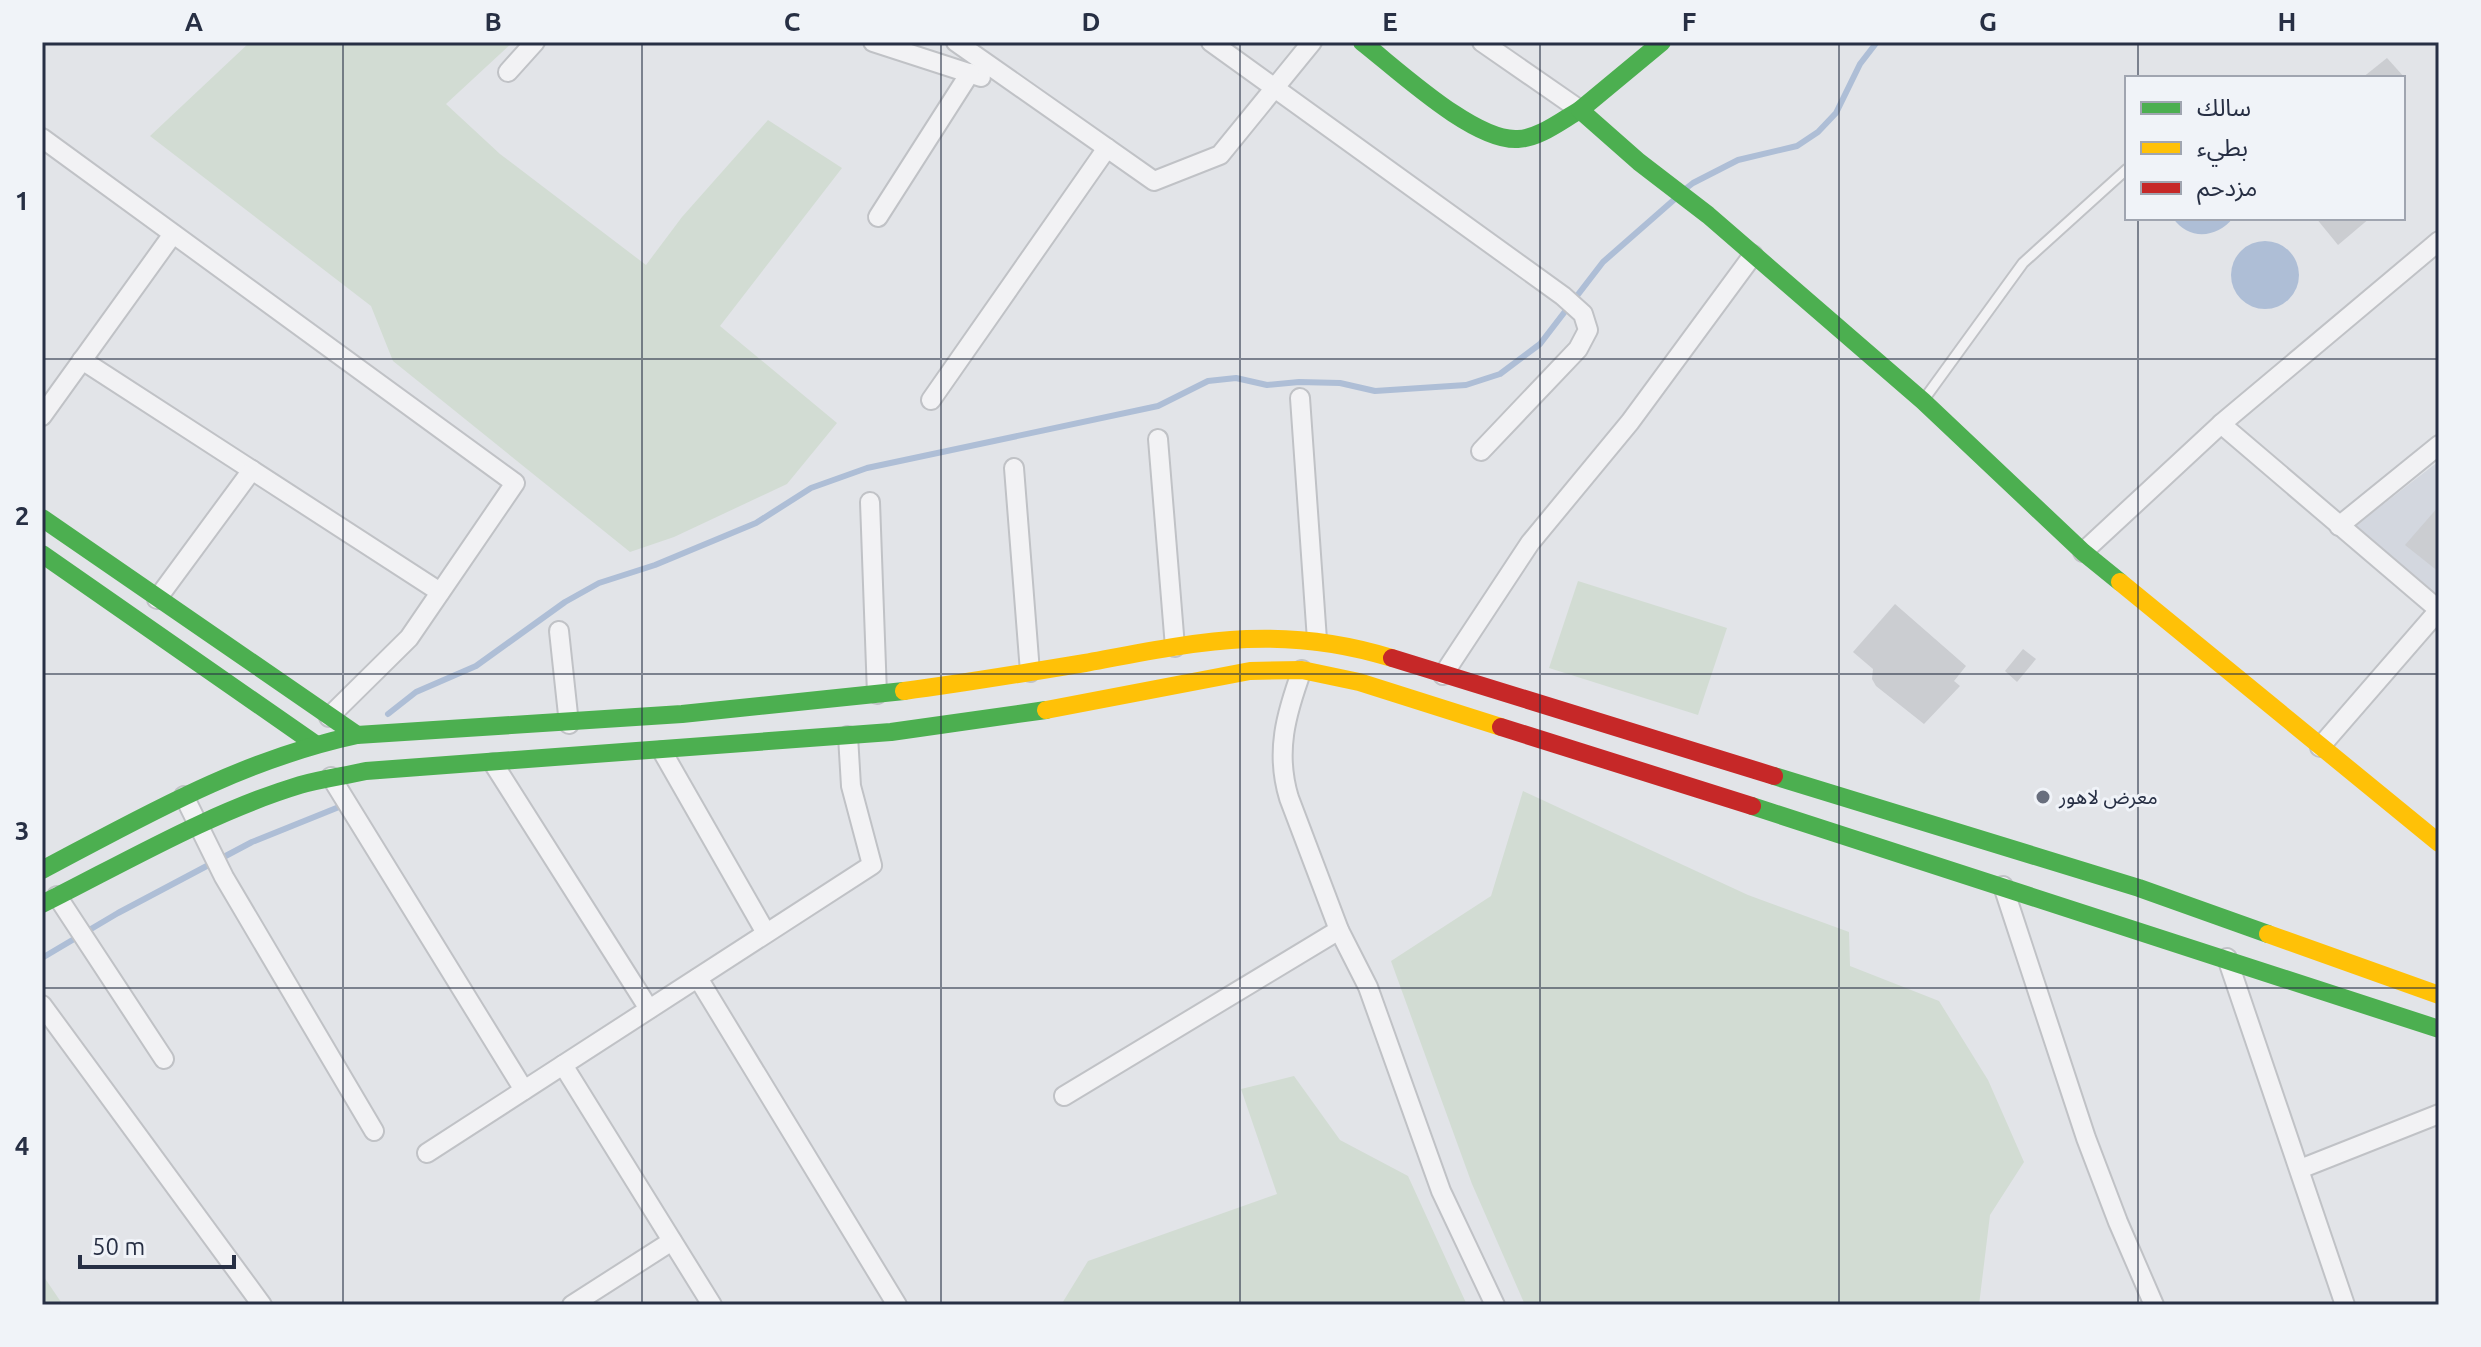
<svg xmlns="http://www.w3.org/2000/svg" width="2481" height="1347" viewBox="0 0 2481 1347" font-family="Ubuntu,'Noto Sans Arabic',sans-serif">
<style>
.built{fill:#d3d7df}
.green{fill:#d2dcd3}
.water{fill:#aebed6}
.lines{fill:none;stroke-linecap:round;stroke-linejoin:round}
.stream{stroke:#aebed6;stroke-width:6}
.building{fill:#cbcdd1}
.lane-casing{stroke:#c0c2c6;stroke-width:13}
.street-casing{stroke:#c0c2c6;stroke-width:22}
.lane{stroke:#f2f2f4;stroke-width:9}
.street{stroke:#f2f2f4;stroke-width:18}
.fast{stroke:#4caf50;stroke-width:18}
.slow{stroke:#ffc107;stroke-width:18}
.jam{stroke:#c62828;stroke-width:18}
.grid{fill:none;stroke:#272f44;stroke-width:2;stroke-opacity:0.55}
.poi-dot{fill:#686e7d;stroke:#f0f3f8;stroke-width:3}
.labels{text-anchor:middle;stroke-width:6;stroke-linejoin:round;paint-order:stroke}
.poi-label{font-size:20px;fill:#272f44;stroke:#f0f3f8;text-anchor:start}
.neatline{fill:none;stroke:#272f44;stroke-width:3}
.grid-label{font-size:26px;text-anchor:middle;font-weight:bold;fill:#272f44}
</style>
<rect width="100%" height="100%" fill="#e2e4e8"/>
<path class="built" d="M2439,461V597L2354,527Z"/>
<g class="green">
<path d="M250,42H513L446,104L500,154L646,265L682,217L768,120L842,168L720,326L837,423L787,484L674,537L630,552L393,361L371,306L150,136Z"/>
<path d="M1578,581L1727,628L1698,715L1549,668Z"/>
<path d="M1523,791L1748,895L1849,932L1850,966L1939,1001L1988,1080L2024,1162L1990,1215L1979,1305H1525L1472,1184L1391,961L1491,896Z"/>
<path d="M1294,1076L1340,1140L1408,1176L1467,1305H1061L1088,1261L1277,1194L1241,1089Z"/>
<path d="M42,1274L63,1305H42Z"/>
</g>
<g class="water">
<path d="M2173,218H2233C2217,238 2189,241 2173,218Z"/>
<circle cx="2265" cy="275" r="34"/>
</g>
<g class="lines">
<g class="stream">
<path d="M1684,190L1693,183L1738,160L1797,146L1818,132L1836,113L1860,64L1877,42"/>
<path d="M388,714L416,692L476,666L565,602L599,583L655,565L756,523L811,488L867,468L1158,406L1208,381L1236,378L1267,385L1299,382L1340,383L1375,391L1466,385L1500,374L1540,344L1603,262L1676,198"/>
<path d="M42,958L118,913L252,842L339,807"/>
</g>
</g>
<g class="building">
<path d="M2387,58L2405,78H2362Z"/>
<path d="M2316,218H2370L2338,245Z"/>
<path d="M2439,506V572L2405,545Z"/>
<path d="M1895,604L1966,666L1954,681L1960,686L1924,724L1876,686L1872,679L1873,669L1853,652Z"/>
<path d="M2023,649L2036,659L2017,682L2005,671Z"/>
</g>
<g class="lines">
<g class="lane-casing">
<path id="lane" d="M1925,398L2023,263L2127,169"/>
</g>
<g class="street-casing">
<g id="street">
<path d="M873,42L981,77"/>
<path d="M956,42L1154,181L1220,155L1312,42"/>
<path d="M1211,42L1563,296L1583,314L1588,330L1578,349L1481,451"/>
<path d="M1482,42L1580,110"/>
<path d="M508,72L535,42"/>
<path d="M42,138L515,483L409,638L329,717"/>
<path d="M878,217L970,73"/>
<path d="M82,360L440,592"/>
<path d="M1300,398L1317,640"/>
<path d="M931,400L1107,148"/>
<path d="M42,416L173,234"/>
<path d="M2221,424L2439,610"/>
<path d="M1158,439L1175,647"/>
<path d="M1014,468L1030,672"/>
<path d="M870,502L877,694"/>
<path d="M2339,526L2439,445"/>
<path d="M2083,552L2221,424L2439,241"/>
<path d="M157,599L252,470"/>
<path d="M559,631L569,724"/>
<path d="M1302,670C1286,714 1275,752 1289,798L1339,930L1368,987L1441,1191L1495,1305"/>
<path d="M1443,675L1530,543L1630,422L1753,255"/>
<path d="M2320,747L2439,610"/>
<path d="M662,751L766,933"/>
<path d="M493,763L649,1009"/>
<path d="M331,777L524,1090"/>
<path d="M184,796L224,877L374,1131"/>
<path d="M2003,886L2086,1138L2118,1222L2154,1305"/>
<path d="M57,896L164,1059"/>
<path d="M2227,958L2345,1305"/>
<path d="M698,978L897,1305"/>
<path d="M42,1005L262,1305"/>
<path d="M563,1065L712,1305"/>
<path d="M1064,1096L1339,930"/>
<path d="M427,1153L872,865L851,786L848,736"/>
<path d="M2300,1169L2439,1114"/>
<path d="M572,1305L672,1241"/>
</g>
</g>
<use href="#lane" class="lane"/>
<use href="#street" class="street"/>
<g class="fast">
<path d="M1362,42C1397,69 1474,142 1518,139C1540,138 1562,120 1580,110"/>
<path d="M1662,42L1580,110L1639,162L1708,215L1923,401L2083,552L2120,582"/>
<path d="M42,518L357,735"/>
<path d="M42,554L315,744"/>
<path d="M1774,776L2139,888L2268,934"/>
<path d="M1752,806L2439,1029"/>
<path d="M42,870C146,815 241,760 357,735L682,714L904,691"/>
<path d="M42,904C124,863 211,812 300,785C321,779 344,776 366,771L891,732L1046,710"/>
</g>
<g class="slow">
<path d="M2120,582L2439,843"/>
<path d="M904,691C965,683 1025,673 1085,663C1197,642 1279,623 1392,658"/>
<path d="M1046,710L1250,671L1302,670L1359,682L1501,727"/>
<path d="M2268,934L2439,995"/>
</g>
<g class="jam">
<path d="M1392,658L1774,776"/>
<path d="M1501,727L1752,806"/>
</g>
</g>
<path class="grid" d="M343,42V1305M642,42V1305M941,42V1305M1240,42V1305M1540,42V1305M1839,42V1305M2138,42V78M2138,218V1305M42,359H2439M42,674H2439M42,988H2439"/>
<circle class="poi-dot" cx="2043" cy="797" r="8"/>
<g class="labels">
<g class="poi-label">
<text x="2059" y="804">معرض لاهور</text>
</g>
</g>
<rect width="2481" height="1347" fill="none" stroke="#f0f3f8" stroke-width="88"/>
<rect x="2125" y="76" width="280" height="144" fill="#f0f3f8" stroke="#a0a5b0" stroke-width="2"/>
<rect x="2141" y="102" width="40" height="12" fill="#4caf50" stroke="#a0a5b0" stroke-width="2"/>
<text x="2197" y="116" font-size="24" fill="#272f44">سالك</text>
<rect x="2141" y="142" width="40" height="12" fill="#ffc107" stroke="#a0a5b0" stroke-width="2"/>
<text x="2197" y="156" font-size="24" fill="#272f44">بطيء</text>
<rect x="2141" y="182" width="40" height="12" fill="#c62828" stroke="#a0a5b0" stroke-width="2"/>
<text x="2197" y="196" font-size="24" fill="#272f44">مزدحم</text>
<path d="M80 1255v12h154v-12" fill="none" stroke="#272f44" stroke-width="4"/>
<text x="92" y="1255" font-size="24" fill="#272f44" stroke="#f0f3f8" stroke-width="6" paint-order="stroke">50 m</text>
<rect x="44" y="44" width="2393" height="1259" class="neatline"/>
<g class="grid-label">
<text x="194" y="31">A</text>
<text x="493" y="31">B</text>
<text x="792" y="31">C</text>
<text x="1091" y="31">D</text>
<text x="1390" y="31">E</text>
<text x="1689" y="31">F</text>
<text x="1988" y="31">G</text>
<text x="2287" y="31">H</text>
<text x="22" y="210">1</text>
<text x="22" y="525">2</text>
<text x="22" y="840">3</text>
<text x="22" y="1155">4</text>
</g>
</svg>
